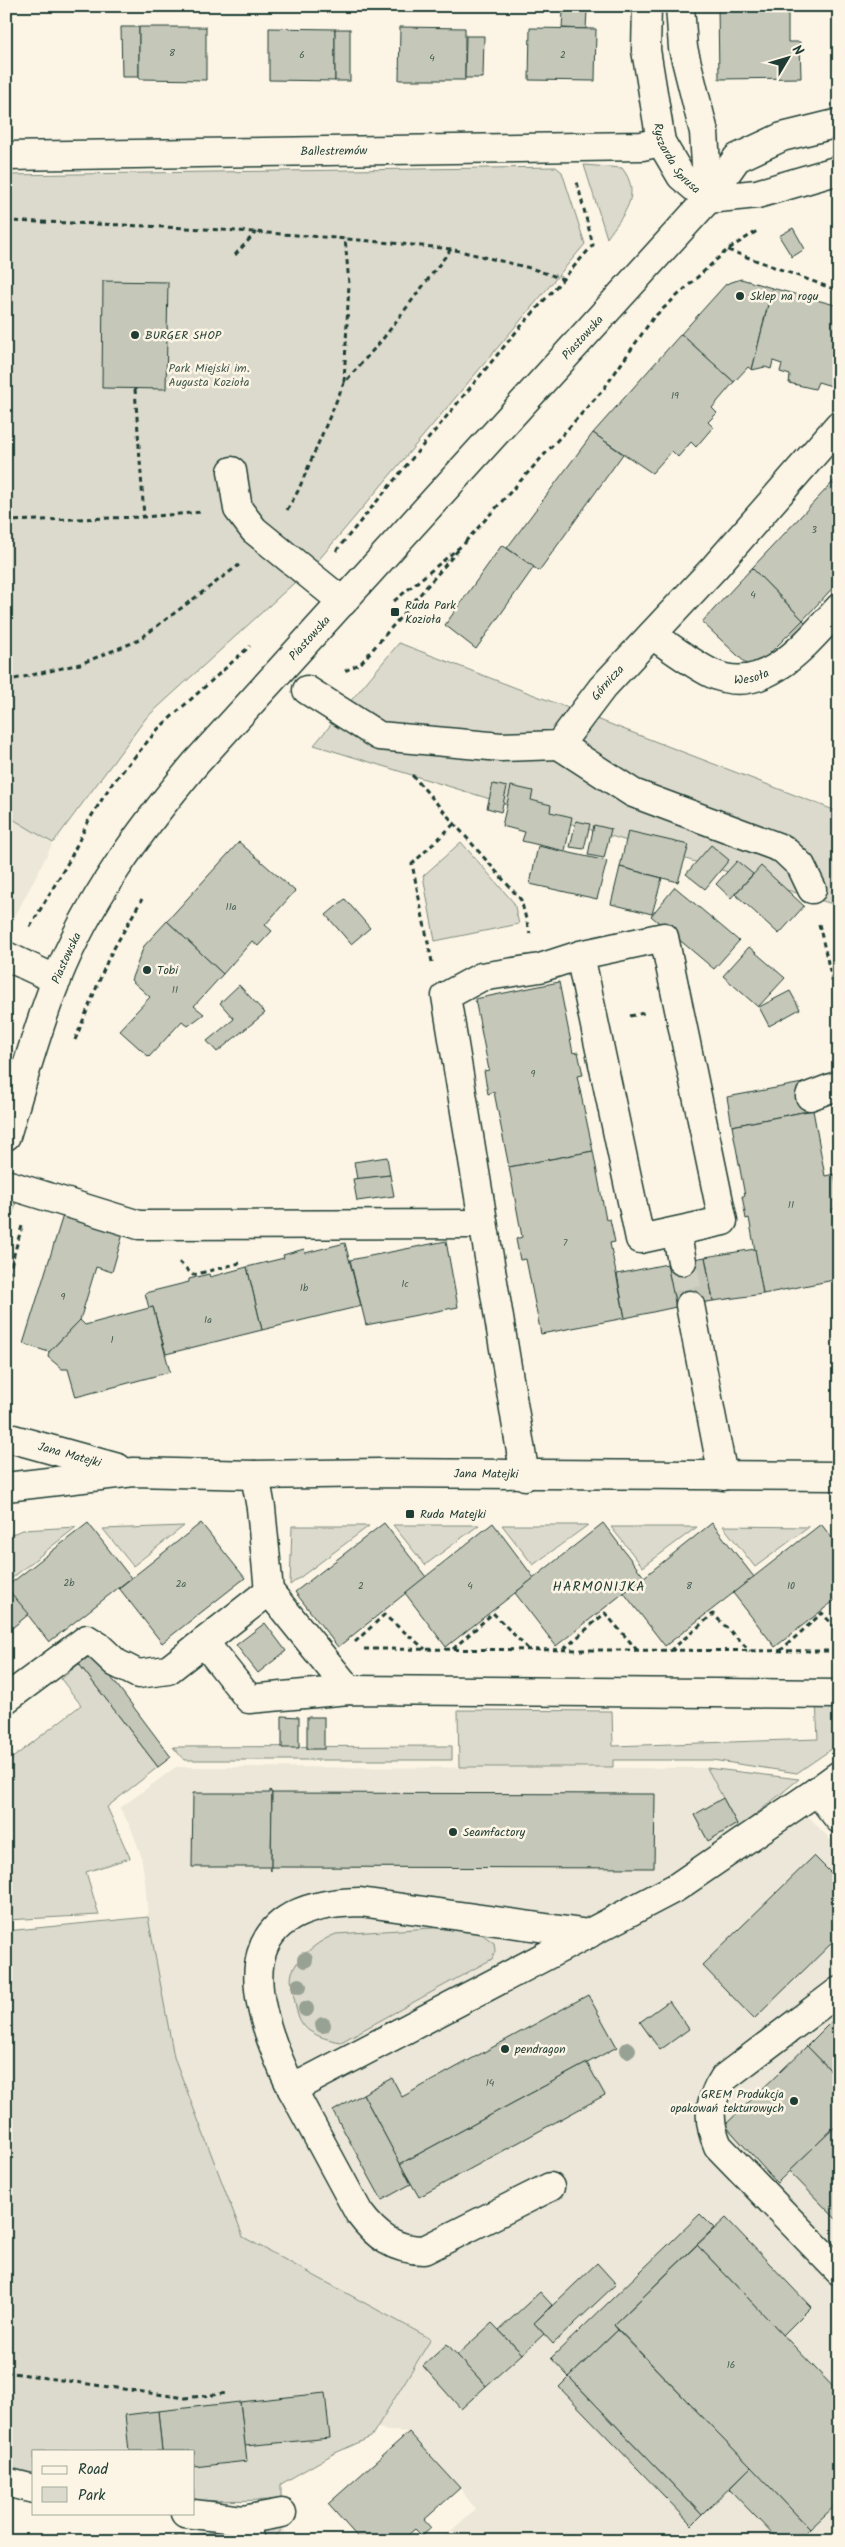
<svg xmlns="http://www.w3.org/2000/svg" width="845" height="2547" viewBox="0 0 845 2547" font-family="Kalam,sans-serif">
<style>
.built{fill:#ece7d8}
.green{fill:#dcdacc;stroke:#7e8c80}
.building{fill:#c5c7b9;stroke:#1f3d34}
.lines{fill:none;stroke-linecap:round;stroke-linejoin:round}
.minor-tunnel{stroke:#d0d0c2;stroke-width:28;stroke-dasharray:28 14;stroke-linecap:butt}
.minor-casing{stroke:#1f3d34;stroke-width:31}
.path{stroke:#1f3d34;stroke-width:3;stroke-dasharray:5 4;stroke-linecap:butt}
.minor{stroke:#fcf5e5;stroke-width:28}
.tree{fill:#97a194}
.poi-dot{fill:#1f3d34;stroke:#fcf5e5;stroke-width:2}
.labels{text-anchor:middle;stroke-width:5;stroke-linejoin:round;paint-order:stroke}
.number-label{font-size:10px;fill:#486055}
.street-label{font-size:12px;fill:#1f3d34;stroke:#fcf5e5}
.poi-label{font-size:12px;fill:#1f3d34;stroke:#fcf5e5;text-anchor:start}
.park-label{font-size:12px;fill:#455c52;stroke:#fcf5e5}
.neighbourhood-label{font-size:14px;letter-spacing:1px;fill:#1f3d34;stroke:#fcf5e5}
</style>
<rect width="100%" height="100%" fill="#fcf5e5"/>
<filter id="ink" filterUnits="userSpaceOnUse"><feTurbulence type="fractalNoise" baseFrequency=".02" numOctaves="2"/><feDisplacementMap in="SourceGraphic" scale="10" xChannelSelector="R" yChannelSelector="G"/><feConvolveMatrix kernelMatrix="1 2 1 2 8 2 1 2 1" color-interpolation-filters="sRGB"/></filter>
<g filter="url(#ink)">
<g class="built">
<path d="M6,815L53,843L6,934Z"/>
<path d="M176,1767L707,1768L739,1828L785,1791L839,1849V2541H440L475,2509L460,2488L409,2432L387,2431L377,2427L431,2339L243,2237L174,2057L148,1917L145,1881L141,1855L131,1828L120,1808Z"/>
<path d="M284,2526L286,2541H273L272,2539Z"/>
</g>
<g class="green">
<path d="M584,165L622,168C643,195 623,215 607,238Z"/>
<path d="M556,167L562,172L585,244L316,563L146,718L53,843L6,815V175Z"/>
<path d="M399,643L839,812V906L314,745Z"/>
<path d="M461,842L514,903L519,924L435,941L423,876Z"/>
<path d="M16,1203L6,1236V1214L9,1206Z"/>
<path d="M393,1525H479L425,1565Z"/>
<path d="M502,1525H588L533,1565Z"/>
<path d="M184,1526L133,1566L103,1529Z"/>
<path d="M292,1526H369L290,1585Z"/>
<path d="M723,1526L809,1527L755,1567Z"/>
<path d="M76,1527L7,1582L6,1581V1536L23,1530Z"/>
<path d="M611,1527H697L643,1567Z"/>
<path d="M79,1664L158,1767L107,1807L130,1858L86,1872L99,1915L6,1920V1763L81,1705L61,1679Z"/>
<path d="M816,1702H839V1744L797,1773L712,1760H613V1767H459L458,1710L612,1711L613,1746L818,1739Z"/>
<path d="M452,1746V1760H184L173,1747Z"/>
<path d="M707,1768L799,1779L739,1828Z"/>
<path d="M148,1917L174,2057L243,2237L431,2339L371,2437L333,2454L281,2484V2500L194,2501V2451H34V2482L6,2476V1931Z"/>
<path d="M463,1926L472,1927L494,1943L495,1951L492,1959L341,2042C329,2040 318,2037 308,2030C299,2022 297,2013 295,2002C293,1992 288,1978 294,1968C301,1954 322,1939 336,1934Z"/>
<path d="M284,2526L273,2541H257L256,2535L263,2527Z"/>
</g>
<g class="building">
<path d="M718,6H788V42H800L801,78L719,79Z"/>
<path d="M563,11H587L586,29L562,28Z"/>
<path d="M121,27H139V77H122Z"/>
<path d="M139,27H206V80L139,79Z"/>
<path d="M400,27L465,28V80H399Z"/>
<path d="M269,28L335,29V81L269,80Z"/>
<path d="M530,28L596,29L595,81L529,80Z"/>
<rect x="335" y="29" width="15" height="52"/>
<path d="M466,36H484L483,78H465Z"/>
<path d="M793,228L805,249L792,257L779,236Z"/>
<path d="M741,279L772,288L752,370L748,367L734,382L681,334L726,284Z"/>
<path d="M103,281L168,282L166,389L102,388Z"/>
<path d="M772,288L839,306V380L835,387L818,382L815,389L789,383L790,375L780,372L782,364L773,361L771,369L765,367L752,370Z"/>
<path d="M681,334L734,382L712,408L717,413L708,422L713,427L696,447L691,442L678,457L672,451L652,473L593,433Z"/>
<path d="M593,433L623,454L539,571L507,548Z"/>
<path d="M839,474V489L832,483Z"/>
<path d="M832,483L839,489V581L803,620L752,568Z"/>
<path d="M502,545L534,567L476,649L445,625Z"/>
<path d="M752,568L803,620L753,670L702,622Z"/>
<path d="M803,620L811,628L798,641L790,633Z"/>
<path d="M493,784L507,787L501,812L487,808Z"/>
<path d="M511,786L533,791L531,800L551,805L550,812L572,817L565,851L522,841L525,832L502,826Z"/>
<path d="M576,821L590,824L584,849L570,847Z"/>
<path d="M594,825L611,829L604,858L588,855Z"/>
<path d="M628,831L689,845L678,882L620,867Z"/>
<path d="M239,842L295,891L265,925L272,931L258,946L252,941L223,974L167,921Z"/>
<path d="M711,845L729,860L705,889L686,874Z"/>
<path d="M538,846L607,861L597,899L530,884Z"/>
<path d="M737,861L753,874L731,898L716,884Z"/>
<path d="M761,866L804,906L779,934L735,894Z"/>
<path d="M620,867L662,878L652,914L611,904Z"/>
<path d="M675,887L739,941L714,969L651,916Z"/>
<path d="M345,899L370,928L351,944L326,915Z"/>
<path d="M167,921L223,974L194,1006L204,1014L188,1026L182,1021L149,1057L119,1030L150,997L131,980L144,946Z"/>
<path d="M749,947L785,978L758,1007L723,976Z"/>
<path d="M559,982L573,1053L578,1052L583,1075L577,1076L593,1151L509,1167L494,1092L488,1094L484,1071L489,1070L475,999Z"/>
<path d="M239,985L265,1013L217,1052L207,1041L234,1019L220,1003Z"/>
<path d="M790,991L800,1009L769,1026L759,1007Z"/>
<path d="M808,1082L813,1110L732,1126L727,1097Z"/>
<path d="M813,1110L825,1176L834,1174L839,1201V1207L832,1209L839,1245V1279L763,1294L749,1218L746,1219L742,1196H745L732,1126Z"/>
<path d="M593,1151L606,1220L610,1219L615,1242L610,1243L625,1318L541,1334L526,1259L520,1260L516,1239L522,1237L509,1167Z"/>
<path d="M387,1157L390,1175L357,1179L354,1162Z"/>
<path d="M390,1175L394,1196L357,1201L353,1179Z"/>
<path d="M63,1215L123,1234L112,1272L96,1267L80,1320L49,1352L23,1344Z"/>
<path d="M446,1241L458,1307L366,1325L350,1260Z"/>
<path d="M345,1243L361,1306L262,1330L247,1267L284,1258L283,1255L304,1249L305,1253Z"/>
<path d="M755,1249L763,1294L713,1301L705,1257Z"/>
<path d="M705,1257L713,1301L676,1307L667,1264Z"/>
<path d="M667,1264L676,1307L625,1318L617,1274Z"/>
<path d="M247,1267L262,1330L166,1354L153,1307L149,1308L145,1293L189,1282V1279L209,1274L210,1277Z"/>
<path d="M153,1307L170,1372L76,1397L68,1369H62L48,1357L49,1352L80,1320L85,1325Z"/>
<path d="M88,1523L131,1578L49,1642L6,1587Z"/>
<path d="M201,1523L245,1578L162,1643L119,1588Z"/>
<path d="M384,1523L426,1577L338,1647L295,1592Z"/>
<path d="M493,1523L534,1578L446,1647L405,1593Z"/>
<path d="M603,1523L644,1577L556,1646L515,1593Z"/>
<path d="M712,1523L754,1577L665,1646L624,1593Z"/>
<path d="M821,1524L839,1547V1597L775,1647L733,1593Z"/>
<path d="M6,1587L29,1614L6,1633Z"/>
<path d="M265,1623L286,1651L258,1673L236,1645Z"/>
<path d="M93,1653L171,1757L158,1767L79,1664Z"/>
<path d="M282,1716L299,1717V1748H282Z"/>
<rect x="307" y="1717" width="17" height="32"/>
<path d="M270,1790L272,1793L271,1871L270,1867H192L193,1793H270Z"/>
<path d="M272,1793L655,1794L654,1868L271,1867Z"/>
<path d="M723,1798L737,1824L708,1841L694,1815Z"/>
<path d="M814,1856L839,1881V1936L754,2019L702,1965Z"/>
<path d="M588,1995L617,2047L400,2164L363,2094L392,2078L402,2097Z"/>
<path d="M669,2001L689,2029L660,2050L640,2022Z"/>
<path d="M839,2014V2079L807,2046Z"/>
<path d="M807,2046L839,2079V2123L777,2183L725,2125Z"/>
<path d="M587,2063L605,2095L419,2197L400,2164Z"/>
<path d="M363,2094L411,2184L382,2200L333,2111Z"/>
<path d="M839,2123V2222L789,2171Z"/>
<path d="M700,2214L714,2228L614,2325L618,2330L569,2377L551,2358Z"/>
<path d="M726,2218L811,2307L783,2335L697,2245Z"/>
<path d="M697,2245L839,2393V2502L810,2529L614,2325Z"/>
<path d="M597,2263L616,2284L553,2344L534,2323Z"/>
<path d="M540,2292L552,2305L534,2323L544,2334L522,2354L499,2330Z"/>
<path d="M492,2323L522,2354L486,2386L457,2355Z"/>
<path d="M618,2330L751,2467L702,2515L569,2377Z"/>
<path d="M447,2344L486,2386L461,2409L423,2366Z"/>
<path d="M569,2377L702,2515L692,2525L559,2387Z"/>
<path d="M325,2393L330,2438L245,2446L240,2402Z"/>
<path d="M240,2402L247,2461L194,2467V2451H162L158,2411Z"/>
<path d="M158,2411L162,2451H129L125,2415Z"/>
<path d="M409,2432L460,2488L424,2520L431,2528L422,2536L415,2529L401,2541H361L328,2504Z"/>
<path d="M751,2467L810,2529L798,2541H779L729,2489Z"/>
<path d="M222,2532L223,2541H152V2539Z"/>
</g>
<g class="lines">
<path class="minor-tunnel" d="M682,1261L690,1305"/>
<g class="minor-casing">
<g id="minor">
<path id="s1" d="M647,6L646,50L661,142L681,176L708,199"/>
<path d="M680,6L683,48L704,132L708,199"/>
<path id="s2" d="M6,156L642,146L661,142"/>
<path d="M708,199L757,194L839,170"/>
<path d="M232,471L238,509L254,530L343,602"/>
<path id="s3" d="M652,635C672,648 692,664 713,674C765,698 808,641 839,608"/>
<path id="s4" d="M307,690L379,736L501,747L559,745L602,688L715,567L839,425"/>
<path d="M559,745L633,793L783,849L801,866L812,889"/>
<path d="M6,956L57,980"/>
<path d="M810,1096L839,1085"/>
<path id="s5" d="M6,1136C22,1084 36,1031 56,981C88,900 140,830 195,764L708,199L737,158L782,137L839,123"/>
<path d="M6,1184L139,1225L483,1224"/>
<path d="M676,1232L682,1261"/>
<path d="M690,1305L723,1476"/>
<path id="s6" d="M6,1437L118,1468"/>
<path d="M255,1475L261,1508L269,1591L349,1690"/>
<path d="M525,1476L446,996L481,977L540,968L580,955L664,937L723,1221L640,1239L580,955"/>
<path id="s7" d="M6,1487L134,1472L255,1475L379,1473L839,1476"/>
<path d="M204,1642L249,1699L349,1690L839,1694"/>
<path d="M6,1699L87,1639L98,1646L116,1663L138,1674L168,1670L269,1591"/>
<path d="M839,1775L817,1791L839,1819"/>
<path d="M589,1934L360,1902C224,1904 250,2002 292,2089L677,1887L817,1791"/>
<path d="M839,1991L724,2078C708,2102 707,2120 718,2146L839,2271"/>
<path d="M292,2089L359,2213C376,2236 394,2250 424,2250L550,2187"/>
<path d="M6,2482L34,2489"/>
<path d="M185,2513L243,2520L250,2541"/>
<path d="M243,2520L282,2513"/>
</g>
</g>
<g class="path">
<path d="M6,221C155,225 303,233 451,249"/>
<path d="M728,250L839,291"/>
<path d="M235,255L256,232"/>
<path d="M344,382L349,284L345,238"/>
<path d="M135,389L144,517"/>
<path d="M287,510L298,491L344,383L382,340L451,249L530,268L563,279"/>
<path d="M6,521L144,517L202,512"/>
<path d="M465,542L603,390L653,318L727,250L757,231"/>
<path d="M336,551L516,332L593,245L577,182"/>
<path d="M394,601L466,542"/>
<path d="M345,671L361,663L459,549"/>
<path d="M6,681L80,664L137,641L239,565"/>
<path d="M412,775L521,900L530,934"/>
<path d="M819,924L839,1010"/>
<path d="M30,927L70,859L89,820L111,785L158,729L250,646"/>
<path d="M432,962L412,864L455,823"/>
<path d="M630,1016L644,1013"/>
<path d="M75,1040L109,957L142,899"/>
<path d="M179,1262L193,1275L240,1263"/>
<path d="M6,1283L22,1226"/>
<path d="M6,1393L9,1401"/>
<path d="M355,1642L384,1615L425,1649"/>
<path d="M364,1649L839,1651"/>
<path d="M453,1649L493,1613L528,1649"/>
<path d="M564,1649L605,1613L637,1650"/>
<path d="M670,1651L713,1614L750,1651"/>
<path d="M780,1651L822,1613L839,1632"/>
<path d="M6,2372L185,2398L228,2393"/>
</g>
<use href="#minor" class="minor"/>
</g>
<g class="tree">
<circle cx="305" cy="1960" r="8"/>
<circle cx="299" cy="1986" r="8"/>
<circle cx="306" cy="2009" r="8"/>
<circle cx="323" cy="2025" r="8"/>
<circle cx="628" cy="2050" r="8"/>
</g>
</g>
<g class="poi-dot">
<circle cx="740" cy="296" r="5"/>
<circle cx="135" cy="335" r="5"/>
<rect x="390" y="607" width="10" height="10" rx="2.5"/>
<circle cx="147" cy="970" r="5"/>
<rect x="405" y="1509" width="10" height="10" rx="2.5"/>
<circle cx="453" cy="1832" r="5"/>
<circle cx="505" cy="2049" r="5"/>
<circle cx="794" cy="2101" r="5"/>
</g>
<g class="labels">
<g class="number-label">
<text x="172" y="56">8</text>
<text x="302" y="58">6</text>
<text x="563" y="58">2</text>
<text x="432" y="61">4</text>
<text x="675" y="399">19</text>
<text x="814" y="533">3</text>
<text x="753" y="598">4</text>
<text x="231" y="910">11a</text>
<text x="175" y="993">11</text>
<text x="533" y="1077">9</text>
<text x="791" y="1208">11</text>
<text x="565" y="1246">7</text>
<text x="405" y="1287">1c</text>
<text x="304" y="1291">1b</text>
<text x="63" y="1300">9</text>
<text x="208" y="1323">1a</text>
<text x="112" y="1343">1</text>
<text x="69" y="1586">2b</text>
<text x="181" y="1587">2a</text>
<text x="361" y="1589">2</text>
<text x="470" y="1589">4</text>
<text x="689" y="1589">8</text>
<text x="791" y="1589">10</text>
<text x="490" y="2086">14</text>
<text x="731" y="2368">16</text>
</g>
<g class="street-label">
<text dy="4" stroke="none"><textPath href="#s2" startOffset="328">Ballestremów</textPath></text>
<text dy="4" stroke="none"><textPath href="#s1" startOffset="159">Ryszarda Sprusa</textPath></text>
<text dy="4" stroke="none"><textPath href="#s5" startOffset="998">Piastowska</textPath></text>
<text dy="4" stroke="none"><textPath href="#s5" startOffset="592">Piastowska</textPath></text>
<text dy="4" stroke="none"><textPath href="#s3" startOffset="112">Wesoła</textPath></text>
<text dy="4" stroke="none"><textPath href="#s4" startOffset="345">Górnicza</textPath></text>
<text dy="4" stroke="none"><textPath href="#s5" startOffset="188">Piastowska</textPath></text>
<text dy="4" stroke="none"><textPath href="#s6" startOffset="66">Jana Matejki</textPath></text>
<text dy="4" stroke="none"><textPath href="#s7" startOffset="481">Jana Matejki</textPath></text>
</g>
<g class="poi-label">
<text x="750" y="300">Sklep na rogu</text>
<text x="145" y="339">BURGER SHOP</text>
<text x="405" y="609">Ruda Park<tspan x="405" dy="14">Kozioła</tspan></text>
<text x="157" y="974">Tobi</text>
<text x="420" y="1518">Ruda Matejki</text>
<text x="463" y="1836">Seamfactory</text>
<text x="515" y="2053">pendragon</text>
<text x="784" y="2098" text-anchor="end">GREM Produkcja<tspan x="784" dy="14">opakowań tekturowych</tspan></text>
</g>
<g class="park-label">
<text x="209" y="372">Park Miejski im.<tspan x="209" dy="14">Augusta Kozioła</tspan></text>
</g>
<g class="neighbourhood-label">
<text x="599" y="1591">HARMONIJKA</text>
</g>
</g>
<rect width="845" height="2547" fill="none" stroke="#fcf5e5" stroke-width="25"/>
<rect x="12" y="12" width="820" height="2522" fill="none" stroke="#1f3d34" stroke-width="2" filter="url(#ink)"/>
<rect x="32" y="2450" width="162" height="65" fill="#fcf5e5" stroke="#a4ab9e"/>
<rect x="42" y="2466" width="25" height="8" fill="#fcf5e5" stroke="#a4ab9e"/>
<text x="78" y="2474" font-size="15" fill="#1f3d34">Road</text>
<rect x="42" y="2487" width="25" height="15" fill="#dcdacc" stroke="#a4ab9e"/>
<text x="78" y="2500" font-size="15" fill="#1f3d34">Park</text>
<g transform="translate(788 58) rotate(52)" stroke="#fcf5e5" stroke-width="4" paint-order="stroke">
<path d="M0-4L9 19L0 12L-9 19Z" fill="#1f3d34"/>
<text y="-8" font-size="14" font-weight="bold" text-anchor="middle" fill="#1f3d34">N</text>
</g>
</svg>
